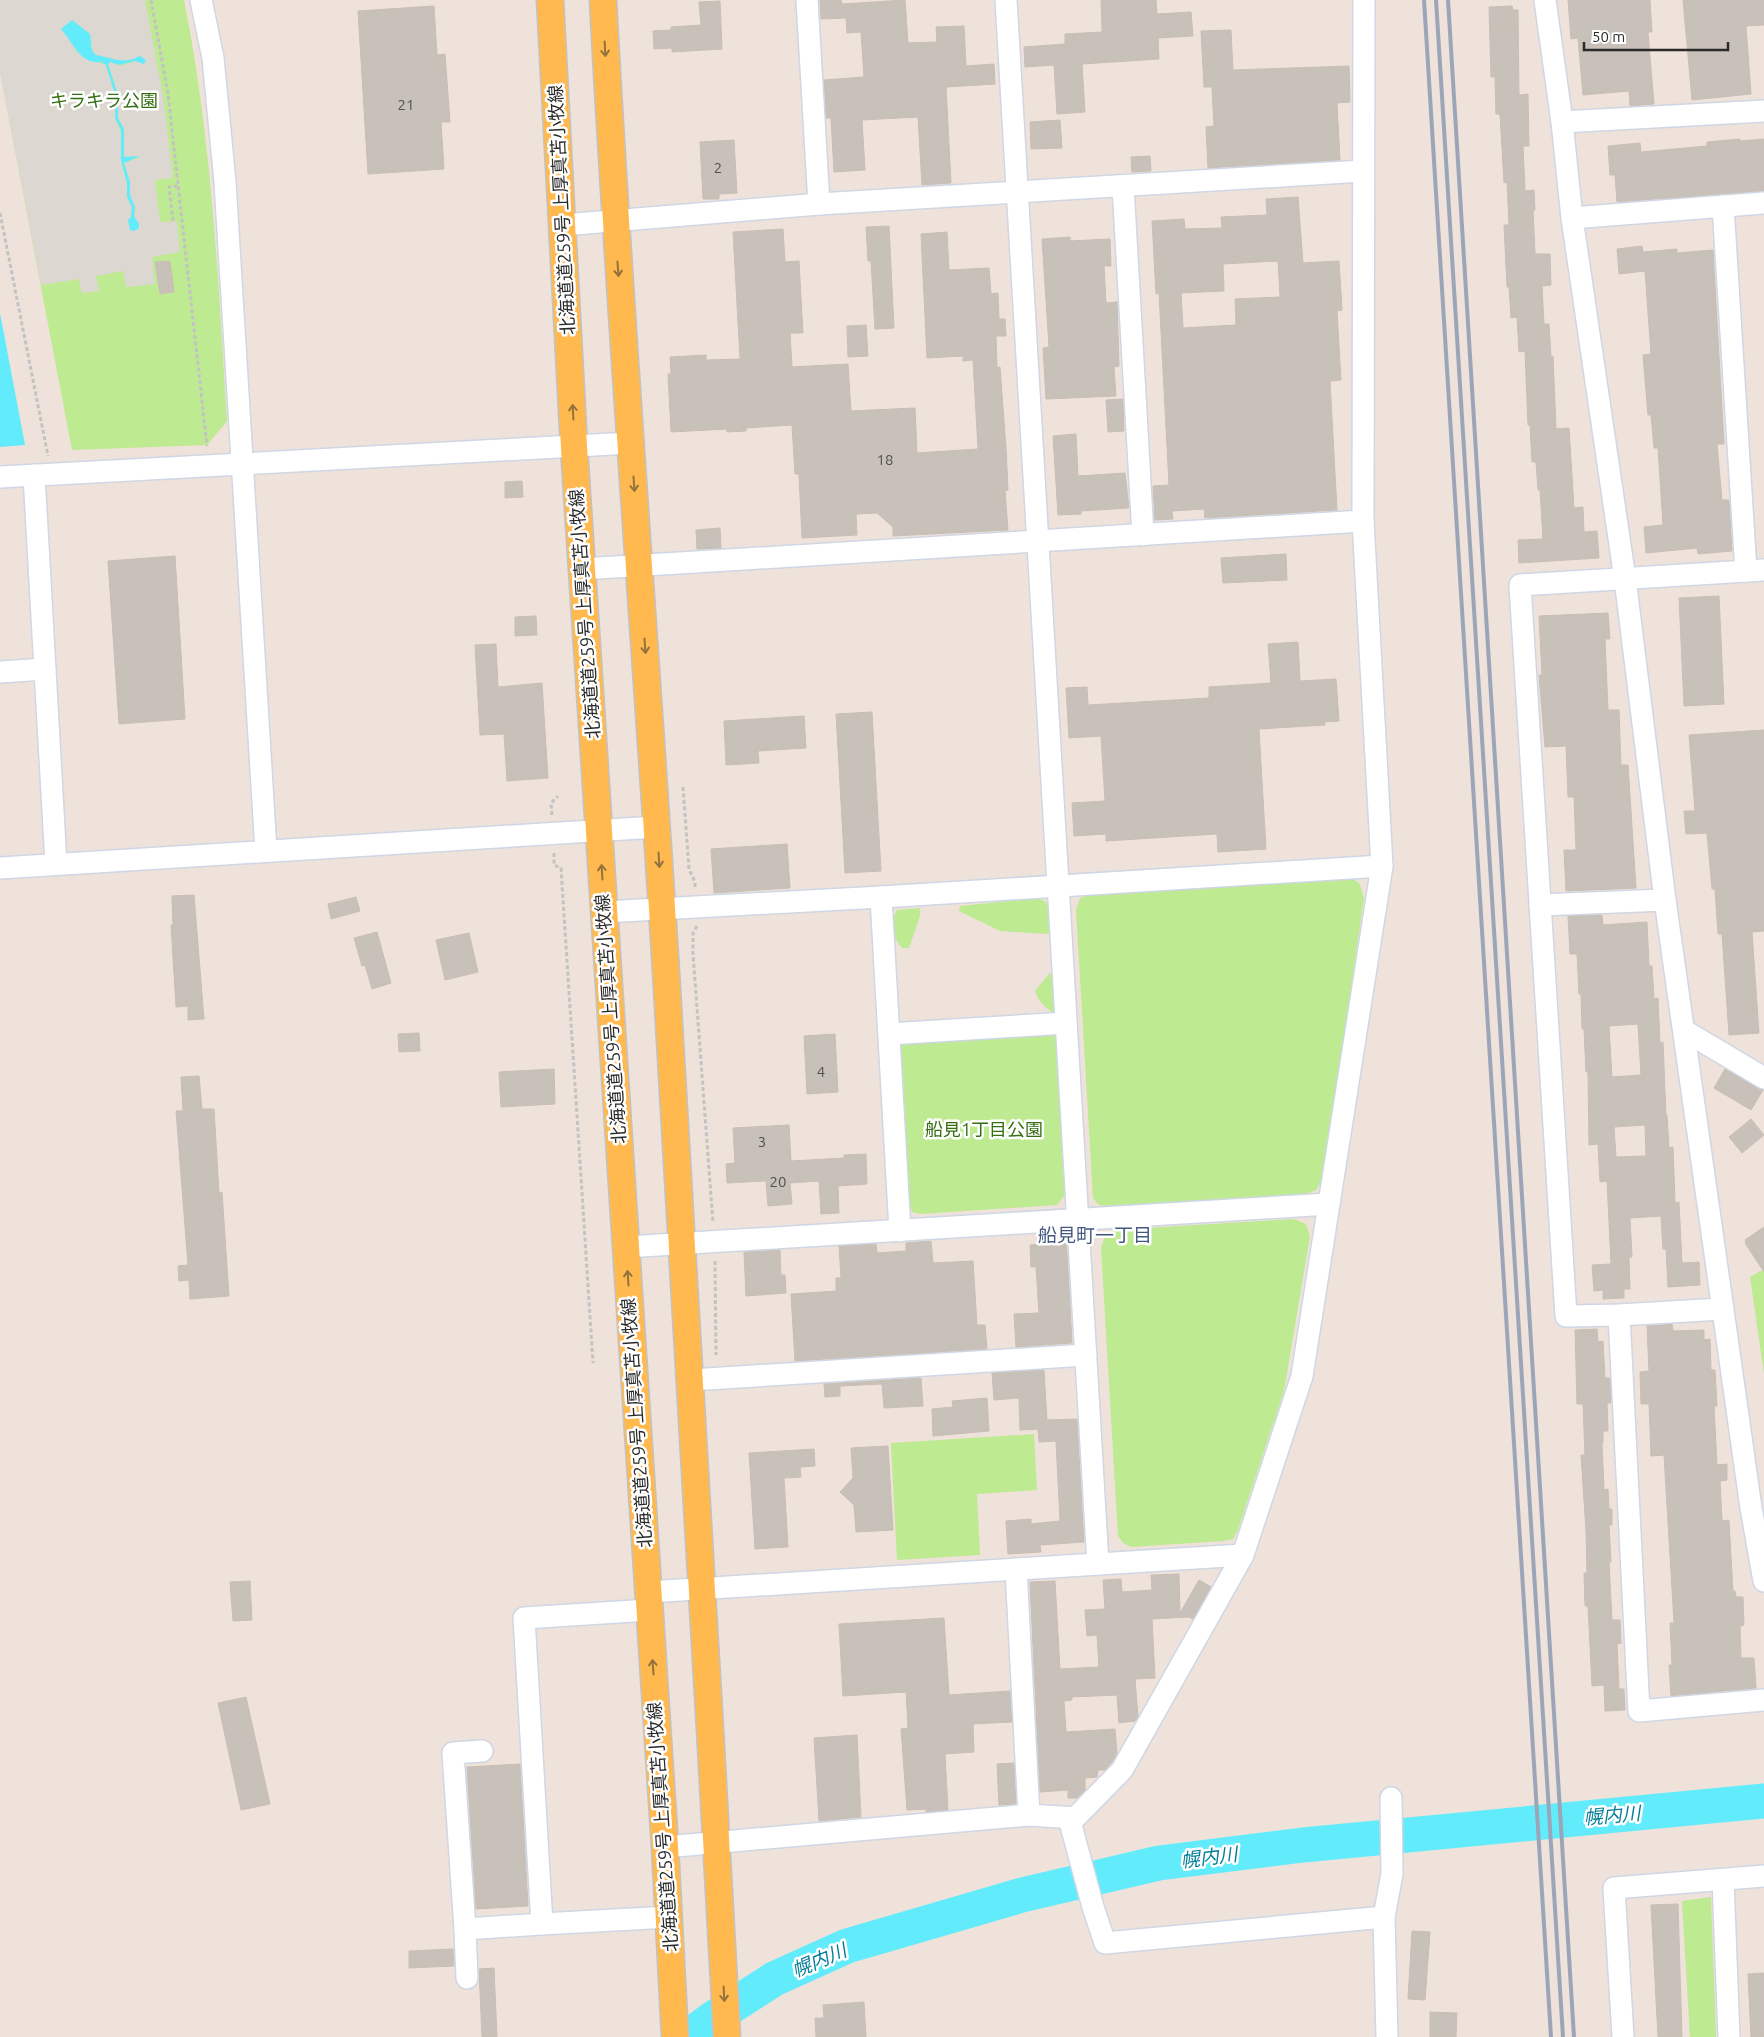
<svg xmlns="http://www.w3.org/2000/svg" width="1764" height="2037" viewBox="0 0 1764 2037" font-family="Ubuntu,'Noto Sans JP',sans-serif">
<style>
.green{fill:#beea91}
.plaza{fill:#ddd7d2;fill-rule:evenodd}
.water{fill:#62ecfb}
.lines{fill:none;stroke-linecap:round;stroke-linejoin:round}
.river{stroke:#62ecfb;stroke-width:35}
.building{fill:#c8c1b9;stroke:#c9beb4;fill-rule:evenodd}
.minor-casing{stroke:#cfd7e5;stroke-width:24}
.major-casing{stroke:#c3c3c3;stroke-width:29}
.path{stroke:#c3c3c3;stroke-width:3;stroke-dasharray:4 2.5;stroke-linecap:butt}
.minor{stroke:#fff;stroke-width:21}
.major{stroke:#ffb94e;stroke-width:26}
.rail{stroke:#9ca5b7;stroke-width:4}
.oneway{stroke:#94723c}
.labels{text-anchor:middle;stroke-width:5;stroke-linejoin:round;paint-order:stroke}
.number-label{font-size:15px;fill:#52504e}
.park-label{font-size:18px;fill:#356f12;stroke:#fff}
.street-label{font-size:18px;fill:#2a2a2a;stroke:#fff}
.neighbourhood-label{font-size:19px;fill:#455980;stroke:#fff}
.water-label{font-size:19px;font-style:italic;fill:#027e99;stroke:#fff}
</style>
<rect width="100%" height="100%" fill="#eee2da"/>
<g class="green">
<path d="M0,0H184C212,139 218,280 227,421L207,445L72,450L0,72Z"/>
<path d="M1350,877L1360,884L1364,898L1324,1177L1316,1190L1304,1195L1106,1207L1098,1204L1093,1198L1076,910L1080,898L1089,893Z"/>
<path d="M1038,898L1046,902L1051,915L1052,930L1048,934L1000,931L959,911L960,906Z"/>
<path d="M920,908V916L909,948H902C892,936 889,924 897,910Z"/>
<path d="M1050,973L1055,977V1013C1047,1011 1037,999 1035,991Z"/>
<path d="M1058,1033L1068,1191L1057,1205L920,1214L912,1212L909,1205L899,1042Z"/>
<path d="M1294,1219L1306,1224L1310,1236L1284,1391L1238,1530L1233,1539L1223,1541L1131,1547L1123,1543L1118,1536L1101,1248L1105,1236L1115,1230Z"/>
<path d="M1764,1269V1374L1750,1277Z"/>
<path d="M1034,1434L1037,1490L977,1494L980,1555L897,1560L891,1443Z"/>
<path d="M1711,1897L1716,2037H1690L1682,1901Z"/>
</g>
<path class="plaza" d="M0,0H145L163,95L173,178L155,180L160,222L177,221L180,252L152,257L155,284L126,287L123,271L96,276L99,291L82,293L79,279L41,285L0,72ZM72,20L90,34V46L92,53L96,55L122,62L136,59L135,61L123,65L110,62L108,64L118,95V118L124,129V158L138,156V158L124,162L130,182V195L135,211L134,216L131,217L132,207L127,196V183L121,160L122,134L115,118L116,97L113,88L106,65L78,53L70,39L62,29Z"/>
<g class="water">
<path d="M72,20L90,34C92,41 89,50 96,55C113,58 124,65 140,56L146,60L144,64L135,61L119,65L110,62L108,64L118,95V118L124,129V157L140,156L124,163L130,182V195L135,207L134,216L139,224V228L134,231L130,230L128,220L131,217L132,207L127,197V183L121,160V130L115,118L116,97L113,88L106,65L101,62C80,65 73,42 61,29Z"/>
<path d="M0,313L25,445L0,447Z"/>
</g>
<g class="lines">
<path class="river" d="M688,2037L712,2019L774,1979L847,1946L1022,1895L1159,1863L1303,1845L1764,1801"/>
</g>
<g class="building">
<path d="M820,0H841L842,4L905,0L908,43L937,42L936,27L964,26L966,66L994,64L995,84L946,87L951,183L922,185L918,117L862,120L865,170L834,172L831,118H826L824,80L864,77L861,32L847,33L846,18L821,19Z"/>
<path d="M1101,0H1156L1157,14L1191,12L1193,36L1158,38L1159,59L1082,64L1085,112L1057,114L1054,65L1025,67L1024,47L1065,44V34L1102,32Z"/>
<path d="M1568,0H1650L1652,32H1648L1654,104L1630,106L1629,91L1583,95L1578,38L1571,39Z"/>
<path d="M1683,0H1764V25L1746,26L1751,94L1692,100Z"/>
<path d="M720,1L722,49L672,52V48L654,49L653,31L671,30V27L701,25L699,2Z"/>
<path d="M434,6L437,55L445,54L450,122H441L444,169L368,174L358,11Z"/>
<path d="M1512,6L1513,10H1518L1519,95L1528,94L1529,146H1523L1525,191L1534,190L1535,210H1533L1535,254H1550L1551,285L1542,286L1544,324H1549L1551,357L1553,356L1556,429L1569,428L1574,508L1583,507L1584,532L1597,531L1599,558L1519,563L1518,540L1543,539L1540,490H1538L1536,462H1532L1530,425H1528L1525,351L1519,352L1517,317L1511,318L1509,287H1507L1504,225H1509L1507,182L1504,183L1500,114H1496L1495,77H1491L1489,7Z"/>
<path d="M1231,30L1233,70L1349,66L1350,102L1337,103L1340,160L1208,168L1206,127L1214,126L1212,87H1204L1201,31Z"/>
<path d="M1060,120L1062,148L1031,149L1030,122Z"/>
<path d="M1740,139V141L1764,139V191L1617,202L1615,175H1610L1608,146L1640,143L1641,152L1707,146V142Z"/>
<path d="M734,140L737,193L719,194V199H703L700,142Z"/>
<path d="M1150,156L1151,171L1132,172L1131,157Z"/>
<path d="M1298,197L1303,263L1339,261L1342,310L1337,311L1341,380L1330,381L1337,510L1205,518L1204,509L1172,511L1173,519L1155,520L1153,486L1169,485L1159,293L1156,294L1152,221L1184,219L1185,229L1222,228L1221,217L1267,215L1266,199ZM1278,261L1280,297L1235,299L1236,325L1183,328L1181,293L1224,291L1223,264Z"/>
<path d="M889,226L894,328L875,329L871,261H868L866,227Z"/>
<path d="M783,229L785,262L799,261L803,333H790L792,367L848,364L851,411L915,408L917,453L978,449L973,360L963,361V356L927,358L921,234L947,232L949,270L989,268L991,294L998,293L999,319H1005L1006,336H996L997,368L1000,367L1006,448L1008,490L1005,491L1008,530L893,536V527L877,513L856,514L857,535L802,538L799,474H795L792,425L746,428V431L727,432V429L671,432L668,374H671L670,357L706,355V360L740,359L733,232Z"/>
<path d="M1070,237V241L1110,239L1111,266H1104L1106,303L1117,302L1119,366L1114,367L1116,396L1046,399L1043,348L1049,347L1042,239Z"/>
<path d="M1642,246L1643,252L1677,249V253L1713,250L1724,444H1717L1722,500H1729L1732,551L1698,554L1697,548L1646,553L1644,527L1663,525L1658,448H1654L1651,415H1648L1643,355L1651,354L1645,271L1619,274L1617,249Z"/>
<path d="M170,261L174,292L160,294L155,262Z"/>
<path d="M866,325L868,356L848,357L847,326Z"/>
<path d="M1123,399L1124,431L1108,432L1106,400Z"/>
<path d="M1076,434L1078,476L1125,473L1129,508L1081,511V514L1058,515L1053,436Z"/>
<path d="M522,481L523,497L505,498V482Z"/>
<path d="M720,528L721,548L697,549L696,530Z"/>
<path d="M1286,554L1287,580L1223,583L1221,558Z"/>
<path d="M175,556L185,719L119,724L108,561Z"/>
<path d="M1719,596L1724,704L1684,706L1679,598Z"/>
<path d="M1608,613L1610,639H1605L1608,710H1619L1621,765H1628L1636,888L1566,891L1564,850H1576L1574,797H1568L1566,746L1545,747L1539,675H1542L1539,616Z"/>
<path d="M536,616L537,635L515,636V617Z"/>
<path d="M1298,642L1300,681L1336,679L1339,721L1324,722L1325,725L1259,729L1266,849L1218,852L1217,834L1106,841V834L1074,836L1072,803L1105,801L1101,736L1069,738L1066,688L1087,687L1088,705L1209,698V687L1271,683L1268,644Z"/>
<path d="M496,644L498,687L542,683L548,778L507,781L504,734L480,735L475,645Z"/>
<path d="M872,712L881,871L845,873L836,714Z"/>
<path d="M804,716L806,748L758,751L759,763L726,765L724,721Z"/>
<path d="M1764,730V931L1752,932L1759,1033L1729,1035L1722,934H1718L1715,889H1712L1707,833L1686,834L1684,811H1695L1689,735Z"/>
<path d="M787,844L790,888L714,893L711,849Z"/>
<path d="M194,895L204,1019L188,1020V1006L176,1007L171,925H173L172,896Z"/>
<path d="M356,897L360,911L331,919L328,904Z"/>
<path d="M1602,915L1603,925L1647,922L1649,966H1652L1654,999L1658,998L1660,1043L1663,1042L1666,1116L1667,1115L1669,1148L1673,1147L1675,1203L1679,1202L1682,1263L1699,1262L1700,1285L1668,1287L1666,1249H1663L1661,1216L1630,1218L1632,1257H1629L1630,1289H1624V1298L1603,1299V1290L1594,1291L1592,1265L1611,1264L1607,1181L1600,1182L1598,1144L1589,1145L1588,1072H1586L1584,1029H1582L1581,994H1579L1577,954H1570L1568,916ZM1638,1024L1641,1075L1612,1077L1609,1026ZM1645,1125L1646,1156L1616,1157L1614,1127Z"/>
<path d="M377,932L391,983L372,989L365,965L362,966L354,938Z"/>
<path d="M469,933L478,972L445,980L436,940Z"/>
<path d="M419,1033L420,1051L399,1052L398,1034Z"/>
<path d="M835,1034L838,1092L807,1094L804,1036Z"/>
<path d="M554,1069L555,1104L501,1107L499,1072Z"/>
<path d="M1725,1069L1763,1090L1751,1110L1714,1088Z"/>
<path d="M199,1076L202,1109H214L219,1193L222,1192L229,1296L190,1299L189,1280L179,1281L178,1266L188,1265L176,1111H183L181,1077Z"/>
<path d="M1751,1119L1764,1135L1742,1153L1729,1137Z"/>
<path d="M789,1125L791,1161L844,1158V1155L866,1154L867,1184L838,1186L839,1213L821,1214L819,1181L790,1183L792,1204L768,1206L766,1181L727,1183L726,1164L735,1163L733,1128Z"/>
<path d="M1764,1227V1272L1745,1243L1746,1242L1745,1240Z"/>
<path d="M1066,1233L1072,1343L1016,1347L1014,1314L1039,1313L1036,1267H1031L1030,1245L1042,1244V1234Z"/>
<path d="M931,1241L933,1263L973,1261L977,1325H985L987,1349L795,1361L791,1294L836,1291V1278H841L839,1246L876,1244L877,1253L906,1251V1243Z"/>
<path d="M780,1250L781,1275H785L786,1293L746,1296L744,1252Z"/>
<path d="M1672,1324L1673,1331L1704,1330V1340L1710,1339L1711,1370H1715L1717,1406H1714L1717,1465L1727,1464V1480L1720,1481L1722,1521L1729,1520L1733,1591H1735L1736,1597H1743L1744,1625L1740,1626L1741,1658H1754L1756,1688L1671,1696L1669,1665H1672L1670,1623H1674L1664,1455L1651,1456L1649,1404H1641L1640,1372L1649,1371L1647,1326Z"/>
<path d="M1597,1329L1598,1342L1603,1341L1605,1378H1610L1611,1403H1607L1608,1431H1603V1443H1602L1604,1490L1608,1489L1609,1509H1612V1525H1609L1611,1562H1609L1612,1620H1620L1621,1643L1617,1644L1619,1689H1624L1625,1710L1605,1711L1604,1685L1592,1686L1588,1606H1585L1584,1573H1587L1586,1531L1581,1455H1585L1583,1404H1577L1575,1330Z"/>
<path d="M1044,1370L1047,1420L1077,1419L1084,1542L1040,1545L1041,1552L1008,1554L1006,1521L1031,1519V1524L1060,1521L1056,1441L1039,1442L1038,1429L1020,1430L1019,1398L994,1400L992,1373Z"/>
<path d="M921,1378L923,1406L884,1408L882,1384L840,1386V1396L825,1397L824,1384Z"/>
<path d="M987,1398L989,1431L933,1436L932,1409L953,1407L952,1401Z"/>
<path d="M888,1446L893,1530L856,1532L854,1505L840,1492L853,1478L851,1448Z"/>
<path d="M814,1449L815,1466L800,1467L801,1477L784,1478L788,1547L755,1549L749,1453Z"/>
<path d="M1179,1574L1180,1613L1199,1580L1211,1587L1193,1619L1189,1617L1152,1619L1155,1678L1135,1679L1138,1717L1135,1721L1119,1723L1117,1695L1072,1697V1700L1064,1701L1066,1732L1115,1729L1117,1754L1112,1762L1105,1770H1098L1097,1777L1085,1778V1790L1077,1798H1068V1790L1040,1792L1030,1582L1055,1581L1060,1669L1099,1667L1097,1635L1087,1636L1085,1610L1105,1609L1103,1580L1121,1579L1122,1592L1152,1590L1151,1575Z"/>
<path d="M250,1581L252,1620L233,1621L230,1582Z"/>
<path d="M944,1618L949,1695L1010,1691L1012,1722L973,1724L974,1752L945,1754L948,1810L926,1812V1809L907,1810L901,1729L908,1728L906,1692L843,1696L839,1624Z"/>
<path d="M246,1697L270,1804L241,1810L218,1703Z"/>
<path d="M857,1735L861,1817L819,1821L814,1738Z"/>
<path d="M1014,1763L1016,1804L999,1805L997,1764Z"/>
<path d="M520,1764L528,1906L476,1909L467,1767Z"/>
<path d="M1678,1904L1682,2037H1658L1651,1905Z"/>
<path d="M1412,1931L1430,1932L1425,2000L1408,1999Z"/>
<path d="M453,1949L454,1966L409,1968V1951Z"/>
<path d="M494,1968L497,2037H482L479,1969Z"/>
<path d="M1764,1973V2037H1751L1748,1974Z"/>
<path d="M864,2002L866,2037H816L815,2018H824L823,2005Z"/>
<path d="M1430,2012L1457,2013L1456,2037H1430Z"/>
</g>
<g class="lines">
<g class="minor-casing">
<g id="minor">
<path d="M201,0L213,58L225,182L266,851"/>
<path d="M807,0L819,204"/>
<path d="M1006,0L1098,1564"/>
<path d="M1545,0L1562,122L1572,218L1625,579L1665,900L1751,1508L1764,1581"/>
<path d="M1562,122L1764,111"/>
<path d="M1123,186L1143,535"/>
<path d="M1723,206L1746,571"/>
<path d="M1572,218L1764,203"/>
<path d="M563,225L819,204L1363,171"/>
<path d="M34,475L56,864"/>
<path d="M0,477L631,443"/>
<path d="M582,569L1363,521"/>
<path d="M0,672L45,669"/>
<path d="M0,868L656,827"/>
<path d="M881,897L900,1231"/>
<path d="M1540,905L1665,900"/>
<path d="M604,912L881,897L1382,866"/>
<path d="M1685,1031L1764,1078"/>
<path d="M889,1034L1066,1023"/>
<path d="M626,1247L1329,1204"/>
<path d="M1722,1309L1619,1315L1566,1316L1520,585L1764,570"/>
<path d="M1619,1315L1639,1711L1764,1700"/>
<path d="M691,1380L1086,1355"/>
<path d="M1016,1569L1029,1815"/>
<path d="M648,1592L1243,1555"/>
<path d="M649,1610L524,1618L542,1924L669,1917"/>
<path d="M1069,1818L1093,1907L1105,1943L1384,1917L1387,2037"/>
<path d="M665,1847L1029,1815L1075,1818L1122,1770L1243,1555L1302,1376L1382,866L1363,521L1364,0"/>
<path d="M1723,1880L1729,2037"/>
<path d="M1384,1917L1392,1874L1391,1798"/>
<path d="M465,1929L453,1753L482,1751"/>
<path d="M467,1978L465,1929L542,1924"/>
<path d="M1623,2037L1614,1888L1764,1876"/>
</g>
</g>
<g class="major-casing">
<g id="major">
<path d="M550,0L574,447L665,1847L675,2037"/>
<path d="M603,0C620,324 646,648 666,972C689,1327 707,1682 727,2037"/>
</g>
</g>
<g class="path">
<path d="M151,0L168,94L207,446"/>
<path d="M0,213L48,456"/>
<path d="M173,221L169,187L178,186"/>
<path d="M683,787L689,869L695,882V887"/>
<path d="M552,815L551,803L558,796"/>
<path d="M554,853V865L561,868L593,1363"/>
<path d="M697,926L693,933V954L713,1223"/>
<path d="M715,1261L716,1355"/>
</g>
<use href="#minor" class="minor"/>
<use href="#major" class="major"/>
<g class="rail">
<path d="M1424,0L1551,2037"/>
<path d="M1436,0L1563,2037"/>
<path d="M1448,0L1574,2037"/>
</g>
</g>
<defs><path id="oneway-shaft" d="M-6 0H5M1.5-3L5.5 0L1.5 3" fill="none" stroke-width="1.6" stroke-linecap="round" stroke-linejoin="round" transform="scale(1.25)"/></defs>
<g class="oneway">
<use href="#oneway-shaft" transform="translate(605 49) rotate(87)"/>
<use href="#oneway-shaft" transform="translate(618 269) rotate(86)"/>
<use href="#oneway-shaft" transform="translate(573 412) rotate(-93)"/>
<use href="#oneway-shaft" transform="translate(634 484) rotate(86)"/>
<use href="#oneway-shaft" transform="translate(645 646) rotate(86)"/>
<use href="#oneway-shaft" transform="translate(659 860) rotate(86)"/>
<use href="#oneway-shaft" transform="translate(602 872) rotate(-94)"/>
<use href="#oneway-shaft" transform="translate(628 1278) rotate(-94)"/>
<use href="#oneway-shaft" transform="translate(653 1667) rotate(-94)"/>
<use href="#oneway-shaft" transform="translate(724 1994) rotate(87)"/>
</g>
<g class="labels">
<g class="number-label">
<text x="406" y="110">21</text>
<text x="718" y="173">2</text>
<text x="885" y="465">18</text>
<text x="821" y="1077">4</text>
<text x="762" y="1147">3</text>
<text x="778" y="1187">20</text>
</g>
<g class="park-label">
<text x="104" y="107">キラキラ公園</text>
<text x="984" y="1136">船見1丁目公園</text>
</g>
<g class="street-label">
<text transform="translate(562 210) rotate(-93)" y="6">北海道道259号 上厚真苫小牧線</text>
<text transform="translate(585 614) rotate(-94)" y="6">北海道道259号 上厚真苫小牧線</text>
<text transform="translate(611 1019) rotate(-94)" y="6">北海道道259号 上厚真苫小牧線</text>
<text transform="translate(637 1423) rotate(-94)" y="6">北海道道259号 上厚真苫小牧線</text>
<text transform="translate(663 1827) rotate(-94)" y="6">北海道道259号 上厚真苫小牧線</text>
</g>
<g class="neighbourhood-label">
<text x="1095" y="1242">船見町一丁目</text>
</g>
<g class="water-label">
<text transform="translate(1612 1815) rotate(-5)" y="7">幌内川</text>
<text transform="translate(1209 1857) rotate(-7)" y="7">幌内川</text>
<text transform="translate(819 1960) rotate(-23)" y="7">幌内川</text>
</g>
</g>
<path d="M1584 42v8h144v-8" fill="none" stroke="#2a2a2a" stroke-width="2.5"/>
<text x="1592" y="42" font-size="15" fill="#2a2a2a" stroke="#ffffff" stroke-width="4" paint-order="stroke">50 m</text>
</svg>
